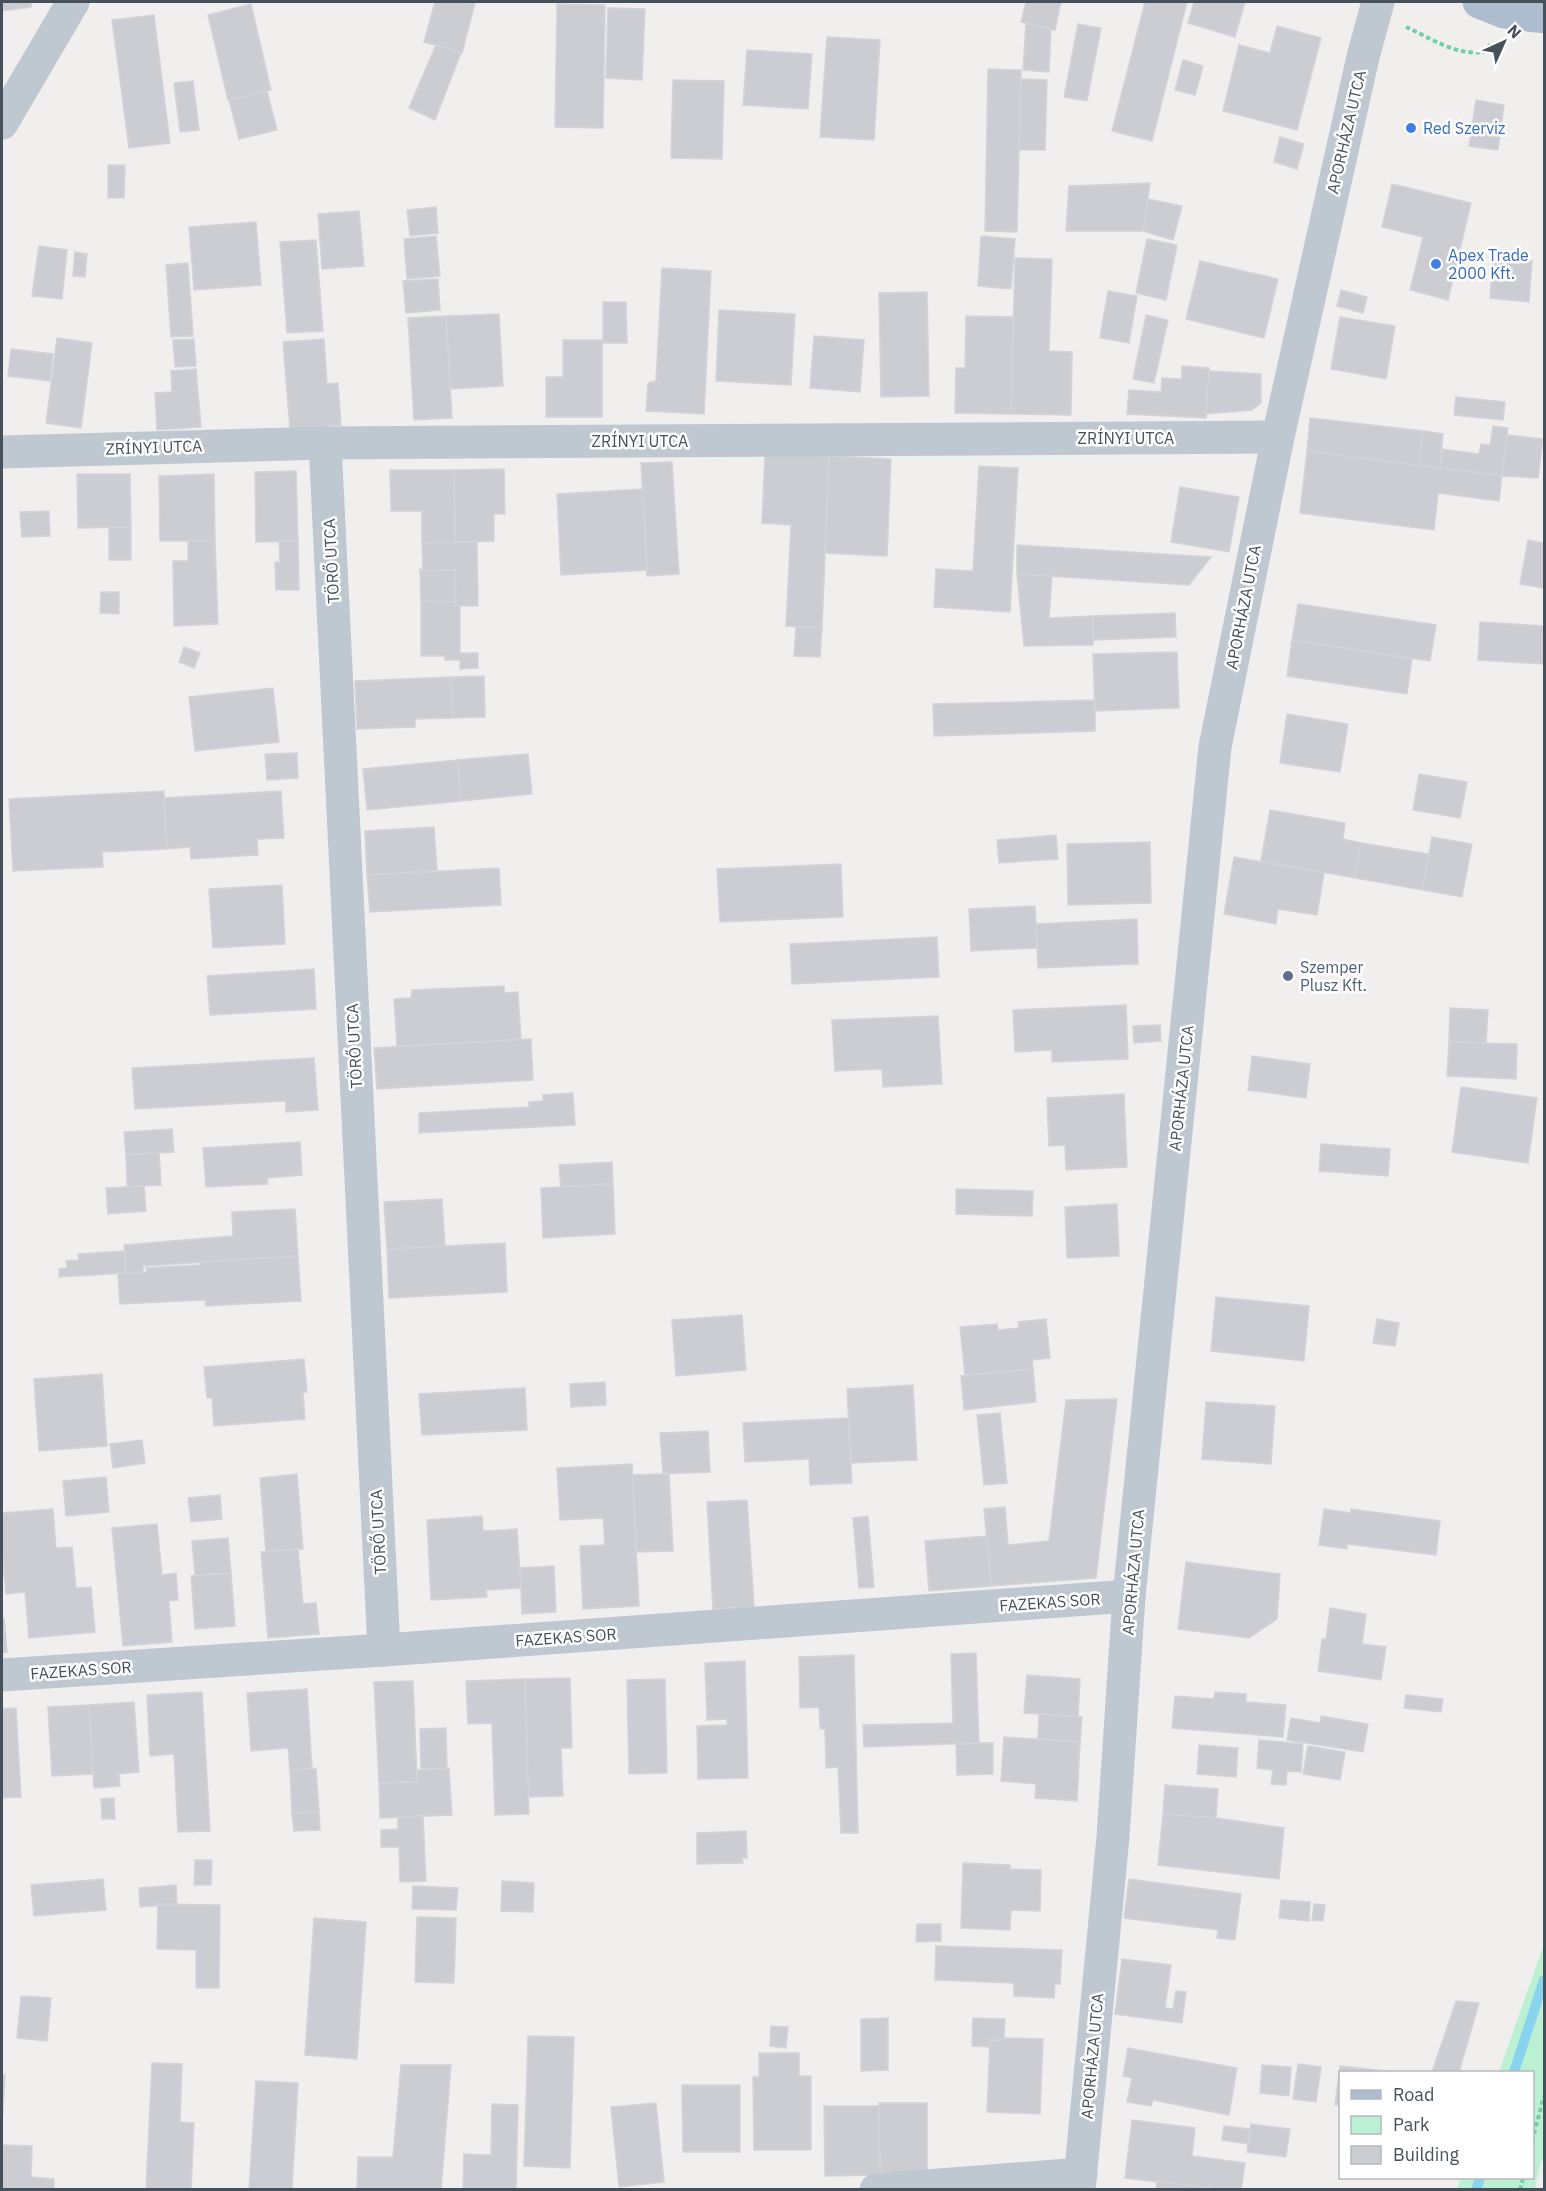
<svg xmlns="http://www.w3.org/2000/svg" width="1546" height="2191" viewBox="0 0 1546 2191" font-family="'IBM Plex Sans',sans-serif">
<style>
.green{fill:#bcf0d3}
.lines{fill:none;stroke-linecap:round;stroke-linejoin:round}
.stream{stroke:#88d3ee;stroke-width:10}
.building{fill:#cbcdd3;stroke:#d2d4da;stroke-width:1.5}
.path{stroke:#73cfa7;stroke-width:4;stroke-dasharray:4.5 3;stroke-linecap:butt}
.minor{stroke:#bfc8d1;stroke-width:33}
.major{stroke:#adbcce;stroke-width:33}
.shop-dot{fill:#3f7fe0;stroke:#fff;stroke-width:2}
.service-dot{fill:#5c6f8a;stroke:#fff;stroke-width:2}
.labels{text-anchor:middle;stroke-width:5;stroke-linejoin:round;paint-order:stroke}
.shop-label{font-size:16px;fill:#366cbe;stroke:#fff;text-anchor:start}
.street-label{font-size:16px;fill:#46515c;stroke:#fff}
.service-label{font-size:16px;fill:#4e5e75;stroke:#fff;text-anchor:start}
</style>
<rect width="100%" height="100%" fill="#f1eeee"/>
<path class="green" d="M1544,1944V2161H1541L1535,2189H1457L1461,2178H1532V2072H1499Z"/>
<g class="lines">
<g class="stream">
<path d="M1514,2072L1544,1980"/>
<path d="M1476,2190L1480,2178"/>
</g>
</g>
<g class="building">
<path d="M2,2H31V7L2,11Z"/>
<path d="M435,2L475,3L462,53L424,42Z"/>
<path d="M1026,2H1061L1055,30L1021,22Z"/>
<path d="M1145,2H1187L1152,141L1112,131Z"/>
<path d="M1194,2H1245L1235,37L1188,23Z"/>
<path d="M251,4L271,90L228,100L208,15Z"/>
<path d="M557,4L605,5L603,128L555,127Z"/>
<path d="M608,8L645,9L642,80L606,78Z"/>
<path d="M154,15L170,143L129,148L112,20Z"/>
<path d="M1026,23L1051,29L1049,72L1023,70Z"/>
<path d="M1078,24L1101,28L1087,101L1064,97Z"/>
<path d="M1277,26L1321,38L1297,130L1223,111L1239,45L1270,53Z"/>
<path d="M827,37L880,40L874,140L820,137Z"/>
<path d="M436,45L461,53L435,120L409,108Z"/>
<path d="M747,50L812,54L808,109L743,105Z"/>
<path d="M1183,60L1203,66L1195,95L1175,90Z"/>
<path d="M988,69L1021,70L1017,232L985,231Z"/>
<path d="M1021,79L1047,80L1045,150H1019Z"/>
<path d="M673,80L724,81L722,159L671,158Z"/>
<path d="M193,81L199,130L180,132L174,83Z"/>
<path d="M267,91L277,130L239,139L229,100Z"/>
<path d="M1476,100L1504,105L1498,150L1469,146Z"/>
<path d="M1280,137L1304,144L1297,169L1274,162Z"/>
<path d="M108,165H125L124,198H108Z"/>
<path d="M1150,183L1143,231H1066L1069,186Z"/>
<path d="M1392,184L1471,203L1448,300L1410,290L1423,237L1382,227Z"/>
<path d="M1148,199L1182,206L1173,240L1143,231Z"/>
<path d="M436,207L438,233L410,236L407,210Z"/>
<path d="M359,211L364,266L322,269L318,214Z"/>
<path d="M256,222L261,285L194,290L189,227Z"/>
<path d="M436,236L440,276L407,279L404,239Z"/>
<path d="M981,236L1015,239L1011,289L978,286Z"/>
<path d="M1147,239L1177,245L1166,300L1136,293Z"/>
<path d="M316,240L323,331L287,333L280,242Z"/>
<path d="M39,246L67,250L62,299L32,296Z"/>
<path d="M75,252L87,254L85,277L73,276Z"/>
<path d="M1015,258L1052,259L1049,351L1072,352L1071,415L1011,414Z"/>
<path d="M1493,258L1532,261L1529,302L1490,298Z"/>
<path d="M1200,261L1278,279L1264,338L1186,319Z"/>
<path d="M188,263L193,336L171,337L166,265Z"/>
<path d="M662,268L711,271L704,414L646,411L648,383L656,381Z"/>
<path d="M438,279L440,310L406,313L403,281Z"/>
<path d="M1341,290L1367,297L1363,313L1337,306Z"/>
<path d="M1108,291L1137,296L1129,343L1100,338Z"/>
<path d="M927,292L929,396L881,397L879,293Z"/>
<path d="M603,302H626L627,343H603Z"/>
<path d="M719,310L795,314L791,385L716,381Z"/>
<path d="M499,314L503,386L450,389L446,316Z"/>
<path d="M1146,315L1168,320L1154,383L1133,379Z"/>
<path d="M446,316L452,418L414,420L408,318Z"/>
<path d="M966,316L1013,317L1011,414L955,413L956,368H965Z"/>
<path d="M1340,317L1395,326L1386,379L1331,369Z"/>
<path d="M814,336L864,340L860,392L810,388Z"/>
<path d="M57,338L92,343L81,428L46,423Z"/>
<path d="M194,339L196,366L175,367L173,340Z"/>
<path d="M324,339L327,384L338,383L341,425L290,429L283,342Z"/>
<path d="M563,340H602V417H546V377H563Z"/>
<path d="M11,349L53,354L50,381L8,376Z"/>
<path d="M1182,366L1209,368L1206,418L1127,414L1129,390L1161,392L1162,378L1182,379Z"/>
<path d="M196,369L201,427L157,430L155,393L172,392L171,371Z"/>
<path d="M1209,371L1261,374V403L1252,410L1206,414Z"/>
<path d="M1456,397L1505,402L1503,420L1454,415Z"/>
<path d="M1310,418L1423,431L1419,466L1307,451Z"/>
<path d="M1493,426L1508,428L1502,476L1440,468L1442,449L1479,454L1481,444L1490,445Z"/>
<path d="M1423,431L1443,434L1440,468L1419,466Z"/>
<path d="M1507,435L1543,439L1538,478L1502,476Z"/>
<path d="M1307,451L1502,476L1499,501L1438,493L1434,530L1300,513Z"/>
<path d="M765,453L829,456L822,628L786,626L791,525L762,523Z"/>
<path d="M829,456L891,459L887,556L825,553Z"/>
<path d="M672,462L679,574L647,576L641,463Z"/>
<path d="M979,466L1018,468L1010,612L934,607L936,569L973,571Z"/>
<path d="M504,469L505,514H494V541L455,542L454,470Z"/>
<path d="M390,470H454L455,542L422,543V511H391Z"/>
<path d="M296,471L298,541L256,542L255,472Z"/>
<path d="M77,474H130L131,527L78,528Z"/>
<path d="M214,474L215,541H160L159,476Z"/>
<path d="M1180,487L1239,497L1229,552L1171,542Z"/>
<path d="M643,489L647,570L561,575L557,494Z"/>
<path d="M49,511L50,536L22,537L20,512Z"/>
<rect x="109" y="527" width="22" height="33"/>
<path d="M1528,540L1544,543V588L1520,584Z"/>
<path d="M188,541H215L218,624L174,626L173,561H188Z"/>
<path d="M279,541H298L299,590H276L275,562H280Z"/>
<path d="M477,542L478,606H455V570L423,571L422,543Z"/>
<path d="M1017,545L1211,557L1189,585L1017,574Z"/>
<path d="M420,569L423,571L455,570L456,602L421,601Z"/>
<path d="M1017,574L1052,576L1049,618L1093,616V645L1024,646Z"/>
<path d="M101,592H119V614L100,613Z"/>
<path d="M421,601L456,602L455,606H460V653H478V668L460,669V660H445V656H421Z"/>
<path d="M1298,604L1436,625L1430,661L1292,640Z"/>
<path d="M1175,613L1176,637L1093,640V616Z"/>
<path d="M1480,622L1544,626V664L1478,660Z"/>
<path d="M796,627L822,628L820,657L794,656Z"/>
<path d="M1292,640L1412,659L1407,694L1287,676Z"/>
<path d="M184,647L200,653L194,668L179,662Z"/>
<path d="M1177,652L1179,708L1095,711L1093,654Z"/>
<path d="M484,676L485,717L453,718L451,677Z"/>
<path d="M451,677L453,718L415,719V727L357,729L355,681Z"/>
<path d="M273,688L279,742L195,751L189,697Z"/>
<path d="M1095,700V731L934,736L933,704Z"/>
<path d="M1287,714L1348,724L1340,772L1280,763Z"/>
<path d="M297,753L298,778L267,780L265,754Z"/>
<path d="M528,754L532,794L461,801L457,760Z"/>
<path d="M457,760L461,801L367,810L363,769Z"/>
<path d="M1419,774L1467,782L1460,818L1413,810Z"/>
<path d="M164,791L167,849L102,852L103,867L13,871L9,799Z"/>
<path d="M281,791L284,838L257,839L258,855L191,859L190,847L167,849L164,798Z"/>
<path d="M1270,810L1345,823L1343,839L1361,843L1355,878L1261,861Z"/>
<path d="M434,827L437,871L367,875L365,831Z"/>
<path d="M1056,835L1058,859L999,863L997,840Z"/>
<path d="M1432,837L1472,844L1462,897L1422,890Z"/>
<path d="M1150,842L1151,903L1068,905L1067,844Z"/>
<path d="M1361,843L1429,854L1422,890L1355,878Z"/>
<path d="M1234,857L1324,873L1317,915L1278,909L1276,924L1224,914Z"/>
<path d="M841,864L843,917L720,922L717,869Z"/>
<path d="M499,868L501,905L370,912L367,875Z"/>
<path d="M282,885L285,944L213,948L209,889Z"/>
<path d="M1035,906L1037,948L971,951L969,909Z"/>
<path d="M1137,919L1138,964L1038,968L1036,924Z"/>
<path d="M937,937L939,977L792,984L790,944Z"/>
<path d="M314,969L316,1009L210,1015L207,976Z"/>
<path d="M504,986V993L518,992L521,1040L397,1046L394,999L411,998L412,990Z"/>
<path d="M1126,1005L1128,1059L1052,1062V1050L1015,1052L1013,1010Z"/>
<path d="M1450,1008L1488,1010L1486,1043L1449,1042Z"/>
<path d="M938,1016L942,1084L883,1087L882,1069L835,1071L832,1020Z"/>
<path d="M1160,1025L1161,1041L1134,1043L1133,1026Z"/>
<path d="M531,1039L533,1080L377,1089L374,1048Z"/>
<path d="M1449,1042L1517,1044L1516,1079L1447,1076Z"/>
<path d="M1252,1056L1310,1064L1306,1098L1248,1090Z"/>
<path d="M314,1058L318,1110L286,1112V1101L135,1109L132,1068Z"/>
<path d="M1461,1087L1537,1098L1528,1163L1452,1152Z"/>
<path d="M573,1093L575,1125L419,1133V1113L529,1107V1102L543,1101V1095Z"/>
<path d="M1124,1094L1127,1167L1066,1170L1065,1145L1049,1146L1047,1098Z"/>
<path d="M172,1129L174,1152L126,1155L124,1132Z"/>
<path d="M300,1142L302,1175L267,1178L268,1184L206,1187L203,1148Z"/>
<path d="M1321,1144L1390,1149L1388,1176L1319,1171Z"/>
<path d="M159,1153L161,1185L127,1187L126,1155Z"/>
<path d="M612,1162L613,1184L561,1187L559,1165Z"/>
<path d="M613,1184L615,1234L543,1238L541,1188Z"/>
<path d="M144,1186L146,1211L108,1214L106,1188Z"/>
<path d="M956,1189L1033,1191L1032,1216L956,1214Z"/>
<path d="M442,1199L445,1246L387,1249L384,1202Z"/>
<path d="M1117,1204L1119,1256L1067,1258L1065,1207Z"/>
<path d="M295,1209L298,1256L143,1266V1272L126,1273L124,1245L233,1236L232,1212Z"/>
<path d="M505,1243L507,1292L389,1298L387,1249Z"/>
<path d="M124,1251L126,1273L59,1277V1269L67,1268L66,1261L79,1260L78,1254Z"/>
<path d="M298,1256L301,1301L206,1306L205,1300L120,1304L118,1273L147,1272L146,1268L200,1265V1262Z"/>
<path d="M1216,1297L1309,1306L1304,1361L1211,1351Z"/>
<path d="M742,1315L746,1370L676,1376L672,1320Z"/>
<path d="M1046,1319L1050,1358L1032,1360L1033,1369L965,1375L960,1327L997,1324L998,1330L1019,1328L1018,1322Z"/>
<path d="M1377,1319L1399,1323L1395,1346L1373,1343Z"/>
<path d="M304,1359L307,1392H303L305,1419L214,1426L212,1398H207L204,1367Z"/>
<path d="M1033,1369L1036,1402L964,1410L961,1376Z"/>
<path d="M102,1374L107,1446L39,1451L34,1379Z"/>
<path d="M605,1382L606,1405L571,1407L570,1384Z"/>
<path d="M913,1385L917,1460L851,1463L847,1389Z"/>
<path d="M525,1388L527,1430L422,1435L419,1394Z"/>
<path d="M1117,1399L1096,1578L991,1586L984,1509L1005,1507L1008,1545L1049,1541L1066,1400Z"/>
<path d="M1206,1402L1275,1406L1271,1464L1202,1459Z"/>
<path d="M1000,1413L1007,1483L984,1485L977,1415Z"/>
<path d="M848,1418L852,1483L810,1485L809,1459L745,1462L743,1423Z"/>
<path d="M708,1431L710,1472L663,1474L660,1433Z"/>
<path d="M142,1440L145,1463L113,1468L110,1444Z"/>
<path d="M632,1464L639,1606L583,1609L580,1546L605,1545L603,1518L560,1520L557,1468Z"/>
<path d="M297,1474L303,1549L266,1552L260,1478Z"/>
<path d="M663,1474H669L673,1551L637,1552L632,1475Z"/>
<path d="M106,1477L109,1512L66,1516L63,1481Z"/>
<path d="M220,1495L222,1519L191,1522L188,1498Z"/>
<path d="M747,1500L754,1607L713,1609L707,1502Z"/>
<path d="M53,1509L56,1548L72,1547L76,1588L91,1587L95,1632L29,1638L25,1592L6,1594L2,1552V1513Z"/>
<path d="M1324,1509L1351,1513V1509L1440,1521L1436,1555L1347,1544V1549L1319,1545Z"/>
<path d="M482,1516L483,1531L517,1529L521,1588L486,1590L487,1597L431,1600L427,1520Z"/>
<path d="M868,1516L874,1587L859,1588L853,1518Z"/>
<path d="M157,1524L162,1575L176,1573L178,1600L169,1601L172,1642L123,1646L112,1528Z"/>
<path d="M987,1536L991,1586L929,1591L925,1541Z"/>
<path d="M228,1538L231,1573L195,1575L192,1541Z"/>
<path d="M298,1549L303,1604L316,1603L319,1634L268,1638L261,1552Z"/>
<path d="M1186,1562L1280,1574L1277,1619L1249,1638L1178,1629Z"/>
<path d="M554,1566L556,1612L522,1614L520,1568Z"/>
<path d="M231,1573L235,1626L195,1629L191,1576Z"/>
<path d="M1330,1608L1366,1614L1362,1644L1386,1647L1381,1680L1318,1671L1322,1639H1326Z"/>
<path d="M2,1619H4L7,1652L2,1653Z"/>
<path d="M976,1653L979,1743L864,1747L863,1725L953,1723L951,1654Z"/>
<path d="M854,1655L858,1833H841L838,1767L826,1768L825,1729H820L819,1707L800,1708L799,1657Z"/>
<path d="M745,1661L748,1778L698,1779L697,1726L727,1725V1719L707,1720L705,1663Z"/>
<path d="M1027,1675L1080,1679L1078,1717L1024,1713Z"/>
<path d="M570,1678L572,1748H561L563,1796L528,1797L525,1679Z"/>
<path d="M525,1679L529,1814L495,1815L492,1723L468,1724L466,1681Z"/>
<path d="M665,1679L667,1773L629,1774L627,1680Z"/>
<path d="M413,1681L417,1782L379,1783L374,1682Z"/>
<path d="M307,1689L312,1769L290,1770L288,1748L251,1751L247,1693Z"/>
<path d="M202,1692L210,1831L178,1832L174,1754L150,1756L147,1695Z"/>
<path d="M1215,1692L1246,1694V1702L1286,1705L1283,1737L1172,1728L1175,1696L1214,1699Z"/>
<path d="M1406,1695L1443,1699L1441,1712L1404,1708Z"/>
<path d="M134,1702L139,1772L119,1774L120,1786L94,1788L89,1705Z"/>
<path d="M89,1705L93,1774L52,1776L48,1707Z"/>
<path d="M16,1708L21,1797L2,1798V1709Z"/>
<path d="M1039,1714L1082,1717L1080,1742L1038,1739Z"/>
<path d="M1321,1716L1368,1724L1363,1752L1287,1740L1291,1718L1320,1723Z"/>
<path d="M446,1728L447,1768L421,1769L420,1729Z"/>
<path d="M1004,1737L1080,1742L1077,1801L1035,1798L1036,1784L1001,1781Z"/>
<path d="M1259,1740L1303,1744L1301,1772L1287,1771L1286,1785L1271,1784L1273,1770L1257,1768Z"/>
<path d="M979,1743H993V1774L957,1775L956,1744Z"/>
<path d="M1199,1745L1238,1748L1236,1777L1197,1774Z"/>
<path d="M1308,1746L1345,1752L1340,1780L1303,1774Z"/>
<path d="M449,1768L452,1815L380,1818L379,1783L417,1782V1770Z"/>
<path d="M312,1769H316L319,1812L292,1813L290,1770Z"/>
<path d="M1165,1785L1218,1789L1216,1818L1163,1814Z"/>
<path d="M114,1798L115,1819H102L101,1799Z"/>
<path d="M319,1812L320,1830L294,1831L292,1813Z"/>
<path d="M1163,1814L1216,1818L1284,1828L1279,1879L1158,1865Z"/>
<path d="M423,1816L426,1881L400,1882L399,1847H381V1830L398,1829V1817Z"/>
<path d="M746,1831L747,1858H742L743,1863L697,1864V1833Z"/>
<path d="M195,1860H212L211,1885H194Z"/>
<path d="M963,1863L1010,1865V1869L1041,1870L1040,1911L1011,1910L1010,1930L961,1928Z"/>
<path d="M103,1879L106,1910L34,1916L31,1885Z"/>
<path d="M1129,1879L1241,1894L1235,1940L1217,1938L1218,1930L1124,1918Z"/>
<path d="M502,1881L534,1883L533,1912L501,1911Z"/>
<path d="M176,1885L177,1904L140,1907L139,1888Z"/>
<path d="M413,1886L458,1888L456,1910L412,1909Z"/>
<path d="M1281,1900L1310,1902L1309,1921L1279,1918Z"/>
<path d="M158,1904L220,1905L219,1988H196V1950L157,1949Z"/>
<path d="M1314,1904L1325,1905L1323,1921L1312,1920Z"/>
<path d="M417,1917L456,1918L454,1983L415,1982Z"/>
<path d="M314,1918L366,1922L357,2059L305,2055Z"/>
<path d="M917,1924H941V1941L916,1942Z"/>
<path d="M936,1946L1062,1950L1060,1984H1055L1054,1998L1014,1996V1983L935,1980Z"/>
<path d="M1122,1959L1171,1965L1165,2008L1173,2009L1176,1991L1186,1992L1182,2023L1115,2014Z"/>
<path d="M21,1996L51,1998L47,2041L17,2038Z"/>
<path d="M1456,2001L1479,2003L1459,2072H1432Z"/>
<path d="M888,2018V2070L861,2071V2019Z"/>
<path d="M973,2018L1005,2019L1004,2040H990V2047L972,2046Z"/>
<path d="M771,2026L788,2027L786,2048L770,2046Z"/>
<path d="M528,2036L574,2037L570,2168L524,2166Z"/>
<path d="M1004,2038L1043,2039L1040,2114L987,2112L990,2040H1004Z"/>
<path d="M1128,2048L1237,2068L1229,2115L1153,2100L1151,2106L1127,2102L1132,2078L1123,2076Z"/>
<path d="M759,2053H799V2076H811V2150H754L753,2077H759Z"/>
<path d="M152,2063L182,2064L180,2122L194,2123L191,2190H146Z"/>
<path d="M1298,2064L1321,2067L1316,2102L1293,2099Z"/>
<path d="M401,2065H451L441,2190H357L358,2157H393Z"/>
<path d="M1262,2065L1291,2067L1289,2096L1260,2093Z"/>
<path d="M1340,2066L1395,2072H1340V2105H1335Z"/>
<path d="M2,2075H5L2,2126Z"/>
<path d="M256,2081L298,2083L292,2190H249Z"/>
<path d="M682,2085H740V2152H683Z"/>
<path d="M656,2103L664,2182L619,2187L611,2107Z"/>
<path d="M879,2103H927V2173H880Z"/>
<path d="M492,2104L518,2105L516,2190H463L464,2154L491,2155Z"/>
<path d="M824,2106H879L880,2175L825,2176Z"/>
<path d="M1132,2120L1195,2128L1192,2156L1245,2163L1241,2190H1224L1125,2178Z"/>
<path d="M1251,2124L1290,2129L1286,2157L1247,2152Z"/>
<path d="M1224,2126L1250,2129L1248,2144L1222,2140Z"/>
<path d="M2,2145L32,2146L31,2177L54,2179V2190H2Z"/>
<path d="M1157,2181L1224,2190H1156Z"/>
</g>
<g class="lines">
<g class="path">
<path d="M1406,27C1431,38 1459,58 1487,51L1490,44"/>
<path d="M1532,2141L1544,2096"/>
<path d="M1520,2190L1523,2178"/>
</g>
<g class="minor">
<path d="M2,123L73,2"/>
<path d="M325,443L384,1650"/>
<path d="M2,452L325,443L1278,437"/>
<path d="M2,1675L384,1650L1129,1596"/>
<path d="M876,2190L1081,2174"/>
<path d="M1079,2190L1113,1837L1129,1596L1215,747L1278,437L1363,57L1378,2"/>
</g>
<path class="major" d="M1479,2L1504,12L1544,17"/>
</g>
<g class="shop-dot">
<circle cx="1411" cy="128" r="6"/>
<circle cx="1436" cy="264" r="6"/>
</g>
<circle class="service-dot" cx="1288" cy="976" r="6"/>
<g class="labels">
<g class="shop-label">
<text x="1423" y="134">Red Szerviz</text>
<text x="1448" y="261">Apex Trade<tspan x="1448" dy="18">2000 Kft.</tspan></text>
</g>
<g class="street-label">
<text transform="translate(1346 132) rotate(-77)" y="6">APORHÁZA UTCA</text>
<text x="1126" y="444">ZRÍNYI UTCA</text>
<text x="640" y="447">ZRÍNYI UTCA</text>
<text transform="translate(154 447) rotate(-2)" y="6">ZRÍNYI UTCA</text>
<text transform="translate(331 561) rotate(-93)" y="6">TÖRŐ UTCA</text>
<text transform="translate(1243 607) rotate(-79)" y="6">APORHÁZA UTCA</text>
<text transform="translate(354 1046) rotate(-93)" y="6">TÖRŐ UTCA</text>
<text transform="translate(1181 1088) rotate(-84)" y="6">APORHÁZA UTCA</text>
<text transform="translate(378 1532) rotate(-93)" y="6">TÖRŐ UTCA</text>
<text transform="translate(1133 1572) rotate(-85)" y="6">APORHÁZA UTCA</text>
<text transform="translate(1050 1602) rotate(-4)" y="6">FAZEKAS SOR</text>
<text transform="translate(566 1637) rotate(-4)" y="6">FAZEKAS SOR</text>
<text transform="translate(81 1670) rotate(-4)" y="6">FAZEKAS SOR</text>
<text transform="translate(1092 2056) rotate(-85)" y="6">APORHÁZA UTCA</text>
</g>
<g class="service-label">
<text x="1300" y="973">Szemper<tspan x="1300" dy="18">Plusz Kft.</tspan></text>
</g>
</g>
<rect width="1546" height="2191" fill="none" stroke="#46515c" stroke-width="6"/>
<rect x="1339" y="2071" width="195" height="108" fill="#ffffff" stroke="#b5b9be" stroke-width="1.5"/>
<rect x="1351" y="2090" width="30" height="9" fill="#adbcce" stroke="#b5b9be" stroke-width="1.5"/>
<text x="1393" y="2101" font-size="18" fill="#46515c">Road</text>
<rect x="1351" y="2116" width="30" height="18" fill="#bcf0d3" stroke="#b5b9be" stroke-width="1.5"/>
<text x="1393" y="2131" font-size="18" fill="#46515c">Park</text>
<rect x="1351" y="2146" width="30" height="18" fill="#cbcdd3" stroke="#b5b9be" stroke-width="1.5"/>
<text x="1393" y="2161" font-size="18" fill="#46515c">Building</text>
<g transform="translate(1504 42) rotate(45)" stroke="#ffffff" stroke-width="4.5" paint-order="stroke">
<path d="M0-4.5L10 22L0 15L-10 22Z" fill="#46515c"/>
<text y="-9" font-size="16" font-weight="bold" text-anchor="middle" fill="#46515c">N</text>
</g>
</svg>
